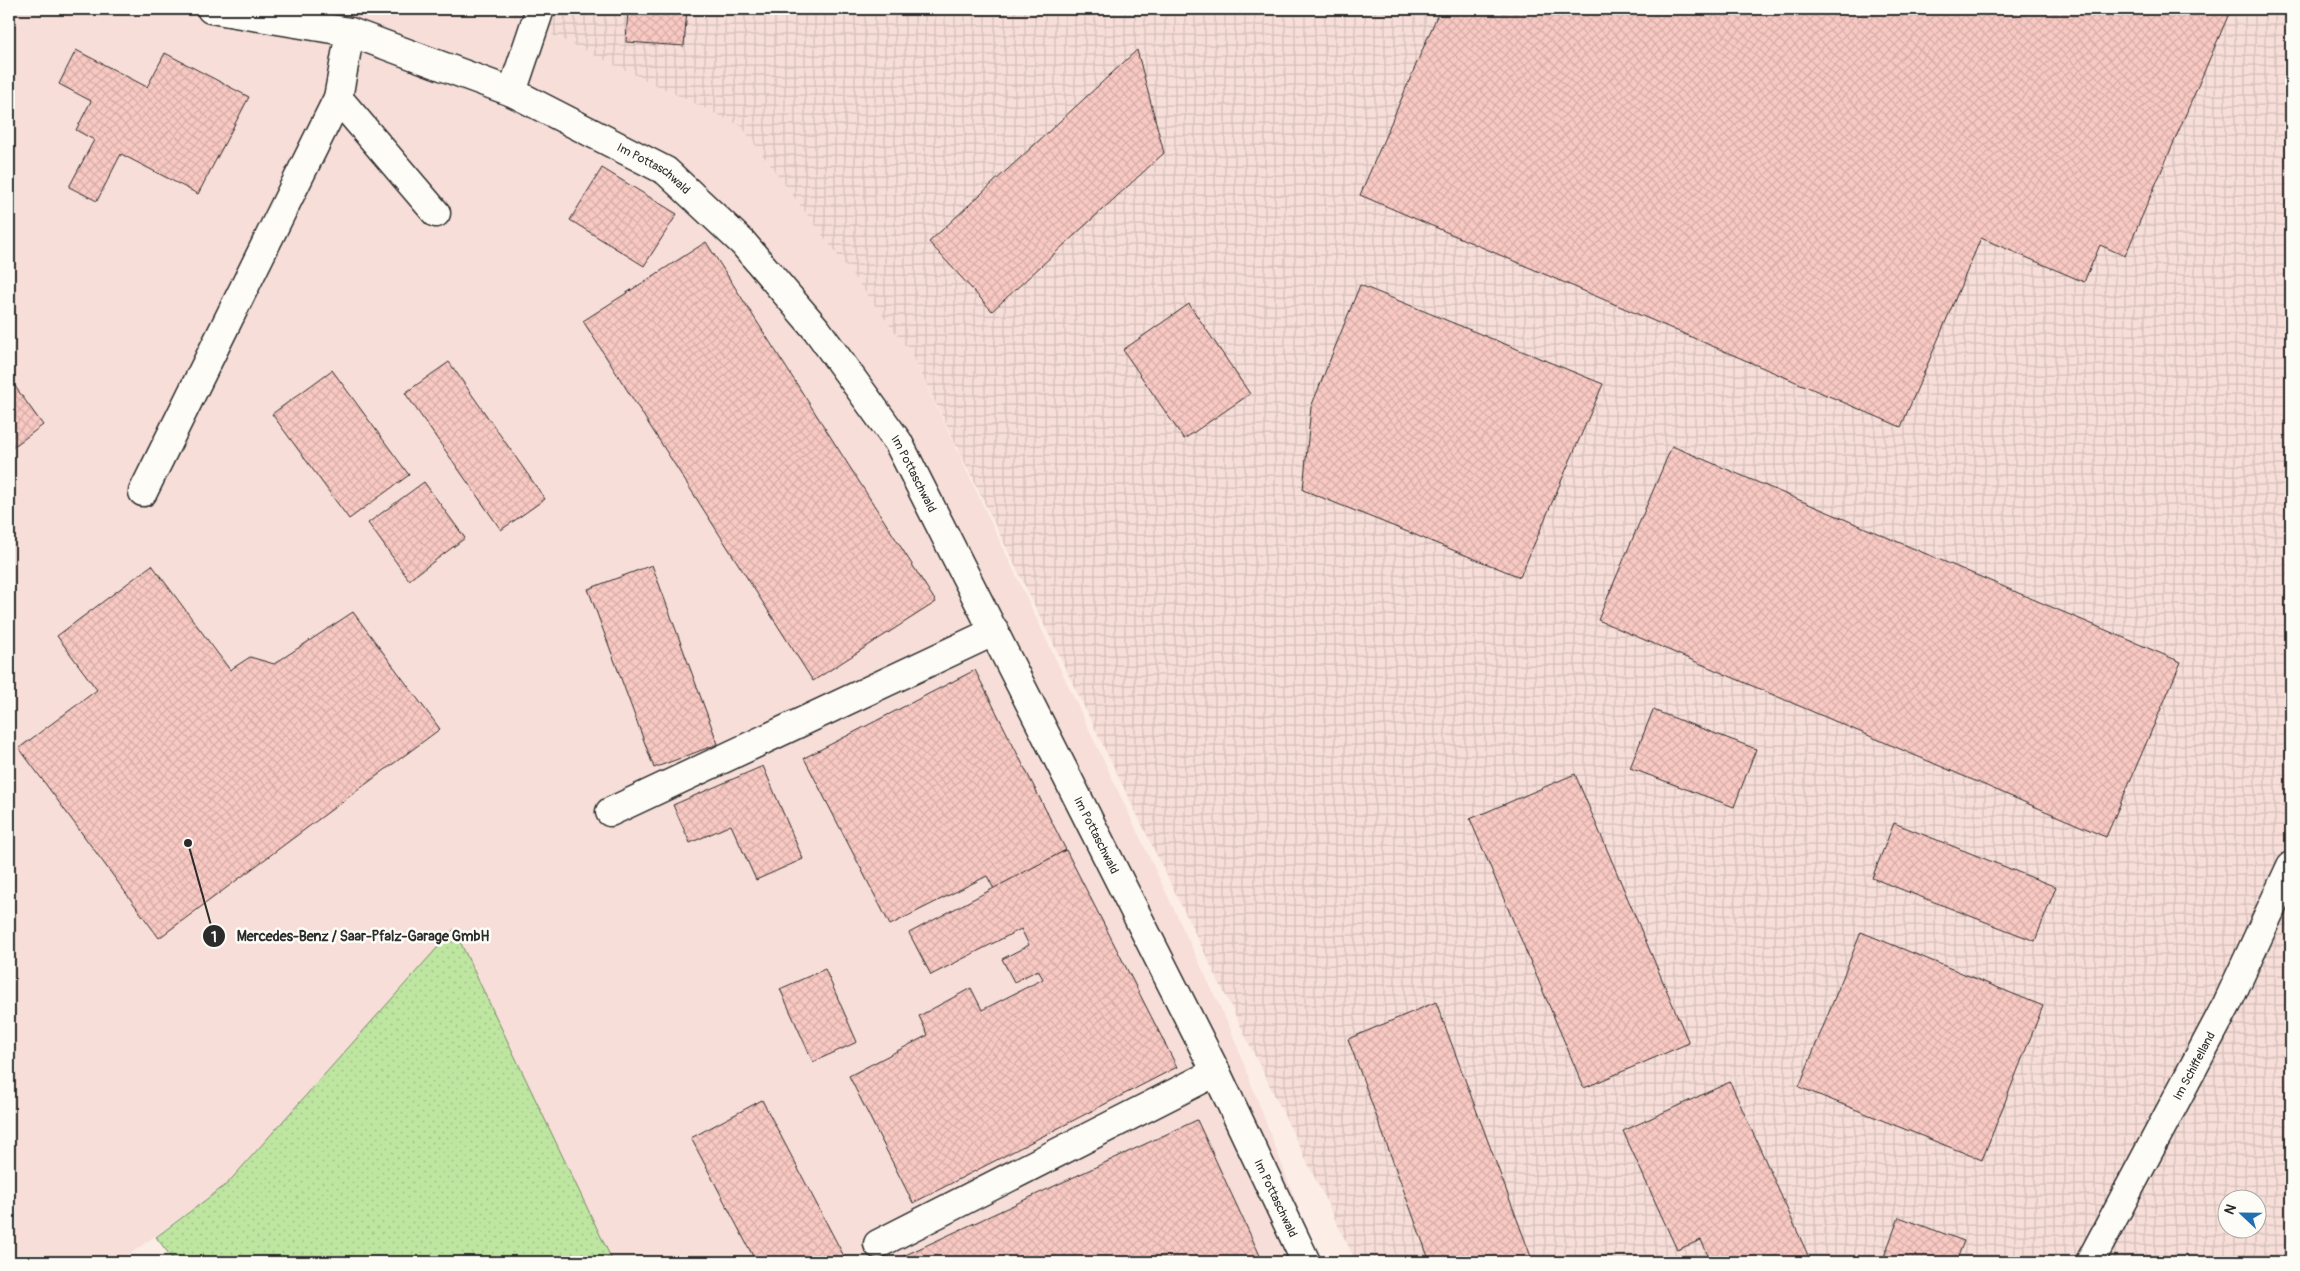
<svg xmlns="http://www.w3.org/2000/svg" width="2300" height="1271" viewBox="0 0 2300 1271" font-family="Pangolin,sans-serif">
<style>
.built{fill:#f7ded8}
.industrial{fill:url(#industrial-grid);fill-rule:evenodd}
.grass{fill:url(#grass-dots);stroke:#748866}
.building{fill:url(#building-cross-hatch);stroke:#2b2b2b}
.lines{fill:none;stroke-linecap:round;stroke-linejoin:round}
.minor-casing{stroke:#2b2b2b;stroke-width:31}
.minor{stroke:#fdfcf7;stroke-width:28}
.labels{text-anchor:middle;stroke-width:5;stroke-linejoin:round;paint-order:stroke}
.street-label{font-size:12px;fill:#2b2b2b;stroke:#fdfcf7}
.leader{fill:none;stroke:#2b2b2b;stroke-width:2}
.callout-dot{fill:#2b2b2b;stroke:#fdfcf7;stroke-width:2}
.mark-label{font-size:15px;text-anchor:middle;font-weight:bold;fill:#fff}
.callout-label{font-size:14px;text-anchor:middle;font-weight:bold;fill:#2b2b2b;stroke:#fdfcf7;stroke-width:5;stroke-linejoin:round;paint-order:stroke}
</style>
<defs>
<pattern id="industrial-grid" width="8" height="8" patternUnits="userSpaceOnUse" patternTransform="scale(1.25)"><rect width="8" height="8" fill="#f7ded8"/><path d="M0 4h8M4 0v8" fill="none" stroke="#d4bfba"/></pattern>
<pattern id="grass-dots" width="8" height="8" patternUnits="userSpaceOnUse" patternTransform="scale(1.25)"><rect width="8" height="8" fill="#bee6a1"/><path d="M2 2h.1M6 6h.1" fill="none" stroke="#a3c58b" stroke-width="1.8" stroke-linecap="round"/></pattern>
<pattern id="building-cross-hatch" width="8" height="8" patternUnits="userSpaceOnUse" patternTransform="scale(1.25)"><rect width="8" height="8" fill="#f9c9c3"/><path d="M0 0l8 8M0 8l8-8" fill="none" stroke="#d6ada8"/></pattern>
</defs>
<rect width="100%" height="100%" fill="#fcede7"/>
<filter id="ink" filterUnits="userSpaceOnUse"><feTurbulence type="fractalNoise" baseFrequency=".02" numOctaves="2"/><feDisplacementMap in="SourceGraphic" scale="10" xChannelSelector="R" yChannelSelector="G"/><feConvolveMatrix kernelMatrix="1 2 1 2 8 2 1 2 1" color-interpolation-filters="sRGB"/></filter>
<g filter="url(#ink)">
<path class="built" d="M9,9H499L741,126L912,355L1230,1028L1319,1262H613L454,930L227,1184L119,1262H9Z"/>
<path class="industrial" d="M499,9H2291V1262H1356L912,355L741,126ZM2228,1198H2258V1228H2228Z"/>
<path class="grass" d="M454,929L613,1262H175L156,1237L227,1184Z"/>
<g class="building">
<path d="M628,9H687L684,46L626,42Z"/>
<path d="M1440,9H2231L2125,256L2100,245L2084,282L1981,238L1901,427L1360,195Z"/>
<path d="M76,50L147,87L165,53L249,97L198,194L121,154L97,201L69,187L94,140L76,130L91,101L59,84Z"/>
<path d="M1137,50L1164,153L992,311L929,242Z"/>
<path d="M602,168L677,214L644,266L570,220Z"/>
<path d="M706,242L936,602L813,681L583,321Z"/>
<path d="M1360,285L1603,384L1520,577L1303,490L1311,407Z"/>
<path d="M1189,304L1250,394L1184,439L1123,350Z"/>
<path d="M449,362L545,499L501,530L405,393Z"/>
<path d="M332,370L409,475L349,519L272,414Z"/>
<path d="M9,378L43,425L9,450Z"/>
<path d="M1672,446L2181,662L2106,837L1598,620Z"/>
<path d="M424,482L465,538L409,580L368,523Z"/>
<path d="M152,565L230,670L250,657L274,664L353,612L440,729L159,938L19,748L97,690L57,636Z"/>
<path d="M652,565L718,744L654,768L588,589Z"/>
<path d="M975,670L1066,850L994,889L987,876L890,925L804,758Z"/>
<path d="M1653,710L1756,749L1734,807L1630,768Z"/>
<path d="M763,766L803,859L756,880L731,825L690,843L673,805Z"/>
<path d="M1575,774L1689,1043L1584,1088L1470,819Z"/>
<path d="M1894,823L2056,887L2035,941L1872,878Z"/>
<path d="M1066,850L1177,1067L913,1203L849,1076L928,1035L919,1016L971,988L982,1010L1043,979L1038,970L1014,982L1002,959L1029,945L1021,929L931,975L909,933Z"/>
<path d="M1861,932L2043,1006L1982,1160L1799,1087Z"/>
<path d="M825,969L857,1042L813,1062L780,989Z"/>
<path d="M1436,1002L1533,1262H1430L1348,1039Z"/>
<path d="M1730,1082L1811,1262H1711L1701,1240L1677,1250L1623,1131Z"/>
<path d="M762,1100L847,1262H756L691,1138Z"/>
<path d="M1197,1120L1263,1262H900L899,1258Z"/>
<path d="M1899,1217L1964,1241L1956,1262H1882Z"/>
<path d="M2291,1232V1262H2282Z"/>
</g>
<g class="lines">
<g class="minor-casing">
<g id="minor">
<path id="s1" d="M211,9L350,32L512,92L666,171L743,243L817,330L898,442L1216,1072L1306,1262"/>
<path d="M512,92L540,9"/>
<path d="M338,98L436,213"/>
<path d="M143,492L338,98L350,32"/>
<path d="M610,812L995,631"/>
<path d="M878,1244L1216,1072"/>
<path id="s2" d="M2090,1262L2227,1004L2291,866"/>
</g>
</g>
<use href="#minor" class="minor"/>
</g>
</g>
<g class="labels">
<g class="street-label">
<text dy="4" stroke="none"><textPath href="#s1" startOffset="475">Im Pottaschwald</textPath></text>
<text dy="4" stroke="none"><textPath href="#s1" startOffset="880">Im Pottaschwald</textPath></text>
<text dy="4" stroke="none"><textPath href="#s1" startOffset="1285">Im Pottaschwald</textPath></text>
<text dy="4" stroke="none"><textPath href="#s2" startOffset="222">Im Schiffelland</textPath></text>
<text dy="4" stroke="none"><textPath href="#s1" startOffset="1690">Im Pottaschwald</textPath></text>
</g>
</g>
<path class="leader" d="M188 843L214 936"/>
<g class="callout-dot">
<circle cx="188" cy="843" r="5"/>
<circle cx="214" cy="936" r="12"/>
</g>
<g class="mark-label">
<text x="214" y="942">1</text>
</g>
<g class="callout-label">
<text x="363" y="941">Mercedes-Benz / Saar-Pfalz-Garage GmbH</text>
</g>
<rect width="2300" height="1271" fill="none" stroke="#fdfcf7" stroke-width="30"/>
<rect x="15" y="15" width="2270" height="1241" fill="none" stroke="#2b2b2b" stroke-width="2" filter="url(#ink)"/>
<g transform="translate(2242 1214) rotate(292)"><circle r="24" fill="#fdfcf7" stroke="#a9a8a5"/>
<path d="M0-4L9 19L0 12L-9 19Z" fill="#1f6fb2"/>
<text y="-8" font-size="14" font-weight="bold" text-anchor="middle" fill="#2b2b2b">N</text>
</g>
</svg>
